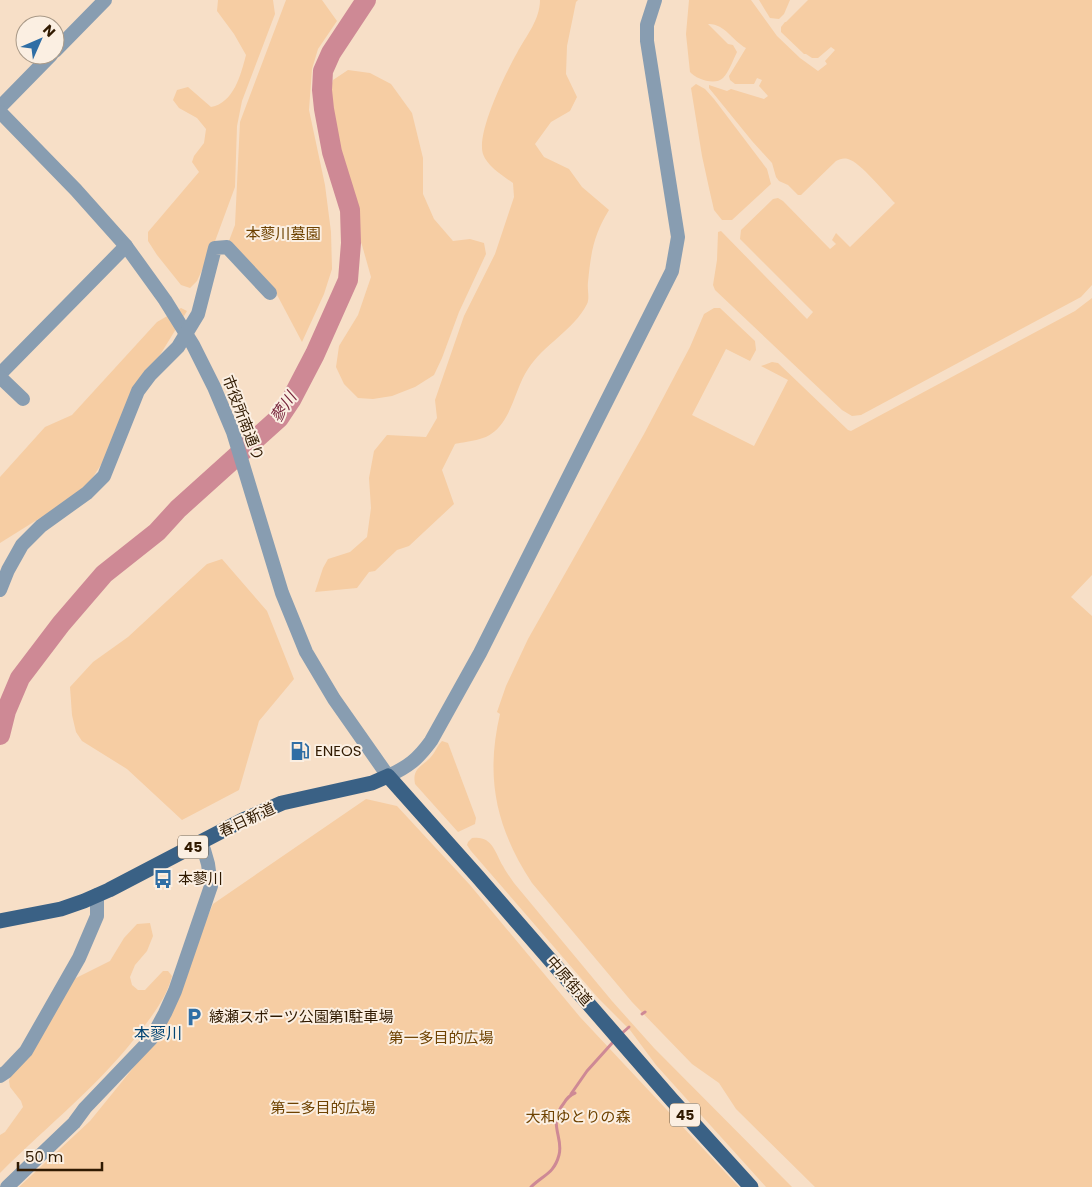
<svg xmlns="http://www.w3.org/2000/svg" width="1092" height="1187" viewBox="0 0 1092 1187" font-family="Poppins,'Noto Sans JP',sans-serif">
<style>
.green{fill:#f6cda3}
.lines{fill:none;stroke-linecap:round;stroke-linejoin:round}
.stream{stroke:#ce8995;stroke-width:3}
.river{stroke:#ce8995;stroke-width:20}
.minor{stroke:#889db1;stroke-width:14}
.major{stroke:#3a6185;stroke-width:15}
.labels{text-anchor:middle;stroke-width:4;stroke-linejoin:round;paint-order:stroke}
.shield{fill:#fbefe2;stroke:#6d5a44;stroke-width:1}
.shield-label{font-size:14px;font-weight:bold;fill:#301a01}
.park-label{font-size:15px;fill:#6e4201;stroke:#fbefe2}
.street-label{font-size:15px;fill:#301a01;stroke:#fbefe2}
.poi-label{font-size:15px;fill:#301a01;stroke:#fbefe2;text-anchor:start}
.water-label{font-size:16px;font-style:italic;fill:#77243b;stroke:#fbefe2}
.neighbourhood-label{font-size:16px;fill:#014473;stroke:#fbefe2}
</style>
<rect width="100%" height="100%" fill="#f7dfc7"/>
<g class="green">
<path d="M218,0H273L275,14L242,101L237,126L235,187L214,244L197,281L190,288L181,285L157,255L148,241V232L199,172L192,162L194,156L204,143L206,129L197,118L179,108L173,100L177,90L188,87L211,107C234,103 241,74 246,55L234,34L217,11Z"/>
<path d="M286,0H322L337,21L318,49L312,69L309,110L325,185L331,232L332,269L324,294L302,342L275,291L227,246L235,225L240,122Z"/>
<path d="M540,0H578L576,2L567,46L566,74L577,97L570,111L551,122L535,144L544,157L569,169L582,187L609,210C593,236 591,253 588,282C587,289 590,298 587,304C573,331 544,344 528,369C515,388 512,420 491,434C484,440 464,442 455,444L442,470L454,504L409,546L397,550L375,571L369,572L357,588L315,592L323,568L328,559L350,552L367,537L371,508L369,478L374,451L387,435L426,437L437,418L435,400L464,316L495,254L514,197L513,183C503,176 487,166 483,154C476,133 506,72 517,53C526,36 540,20 540,0Z"/>
<path d="M689,0H751L777,36L800,58L818,71L827,64L825,61L835,50L831,47L818,58H812L806,54H804L781,32V27L785,22H786L808,0H1092V285L1081,297L861,415L852,416L842,410L715,290L713,285L717,260L718,232L721,231L807,319L813,312L740,239L741,230L773,199L778,198L783,201L830,249L836,244L832,240L836,233L850,247L895,203C885,193 860,162 848,159C843,158 840,159 836,161L801,195H798L788,185L779,181L776,177L772,163L752,141L709,88V85L727,91L731,89L764,99L768,96L759,86L762,80L757,78L754,84H735L730,80L729,76L746,48C733,41 724,23 708,24L728,44L733,45L737,52C733,60 729,72 723,78C715,86 696,79 690,72L686,34Z"/>
<path d="M759,0H790L784,14L779,19L770,18Z"/>
<path d="M348,70L370,73L391,84L412,113L423,158V194L434,219L453,241L470,239L484,243L486,254L459,312L442,358L434,375L415,387L392,396L373,399L358,398L344,384L336,367L339,346L358,315L371,277L362,245L346,204L339,167L330,131L327,98L333,80Z"/>
<path d="M696,84L705,89L714,99L767,169L771,184L732,220H722L714,210L709,188L702,156L691,88Z"/>
<path d="M1092,298V575L1071,597L1092,616V1187H815L736,1109L719,1083L692,1064L632,1002L532,883C496,828 485,778 500,714L497,712L506,686L528,639L644,434L690,347L704,314L714,308H720L755,341L756,350L750,361L726,349L692,415L754,446L788,380L761,366L772,362L778,363L848,430L851,431L1075,311Z"/>
<path d="M181,308L187,311L152,368L106,457L93,477L80,493L0,543V477L45,427L72,415L157,322Z"/>
<path d="M222,559L267,611L294,679L259,721L239,790L182,820L127,769L82,741L76,732L72,715L70,687L93,662L128,637L207,564Z"/>
<path d="M442,741L448,743L476,818L475,824L458,832L415,784C412,769 421,767 430,758C435,753 437,746 442,741Z"/>
<path d="M366,799L397,806L470,885L580,1017L739,1187H19L90,1121L155,1041L213,904Z"/>
<path d="M472,838C492,835 495,852 503,866C506,872 510,877 514,883L612,1001L654,1048L792,1187H766L656,1065L630,1030L599,999L471,851L467,845L468,842Z"/>
<path d="M150,923L153,936L147,951L135,965L130,977L132,985L138,990H145L163,971H168L172,976C167,996 155,1012 142,1029C102,1083 48,1125 0,1173V1135L5,1132L23,1107L21,1101L10,1087L9,1081L15,1060L55,994L76,978L110,961L124,938L137,924Z"/>
</g>
<g class="lines">
<g class="stream">
<path d="M642,1014L645,1012"/>
<path d="M620,1035L629,1027"/>
<path d="M571,1094L587,1071L614,1041"/>
<path d="M531,1187C543,1175 554,1174 559,1155C564,1137 547,1124 564,1103C567,1098 570,1095 575,1093"/>
</g>
<path class="river" d="M0,735L6,711L20,678L61,624L104,574L157,532L178,509L279,418L291,400L315,354L348,280L351,243L350,210L332,152L324,109L322,90L323,71L331,53L366,0"/>
<g class="minor">
<path d="M55,51L105,0"/>
<path d="M0,107L51,55"/>
<path d="M0,112L76,190L126,246L165,300L193,345L214,387L233,432L282,593L306,652L334,699L388,776C408,767 418,759 431,741L480,653L672,271L678,237L647,41V25L655,0"/>
<path d="M0,374L126,246"/>
<path d="M0,377L23,399"/>
<path d="M0,590L8,570L22,545L41,526L87,493L104,476L138,391L150,375L178,347L198,314L215,248L227,247L270,293"/>
<path d="M0,1076L6,1072L26,1051L79,958L97,916V895"/>
<path d="M7,1187L74,1123L85,1108L151,1039L165,1013L175,991L211,886L208,864L204,850L200,843"/>
</g>
<path class="major" d="M0,921L61,909L84,901L109,890L243,820L282,803L372,783L388,776L478,877L672,1100L751,1187"/>
</g>
<defs>
<g id="fuel-bare" transform="scale(1.5)"><path d="M-5.5-6h7V0h2V4h1.3V-2.5L3-4.5l.8-.8L6-3V5H2.5V1h-1V6h-7ZM-4.2-4.7v3.2H.2V-4.7Z" fill="#2f6ea5" stroke="#fbefe2" stroke-width="2.5" paint-order="stroke"/></g>
<g id="bus-bare" transform="scale(1.5)"><path d="M-5-6H5V4H4V6H2V4H-2V6H-4V4H-5ZM-3.5-4V0h7V-4ZM-3.5 1.2v1.5H-2V1.2ZM2 1.2v1.5H3.5V1.2Z" fill="#2f6ea5" stroke="#fbefe2" stroke-width="2.5" paint-order="stroke"/></g>
<g id="parking-bare" transform="scale(1.5)"><path d="M-3.5-5.5H1a3.5 3.5 0 0 1 0 7H-1V5.5H-3.5ZM-1-3.4V-.6H.8a1.4 1.4 0 0 0 0-2.8Z" fill="#2f6ea5" stroke="#fbefe2" stroke-width="2.5" paint-order="stroke"/></g>
</defs>
<g fill-rule="evenodd">
<use href="#fuel-bare" x="300" y="751"/>
<use href="#bus-bare" x="163" y="879"/>
<use href="#parking-bare" x="194" y="1017"/>
</g>
<g class="labels">
<g class="shield">
<rect x="178" y="835.5" width="30" height="23" rx="4"/>
<rect x="670" y="1103.5" width="30" height="23" rx="4"/>
</g>
<g class="shield-label">
<text x="193" y="852">45</text>
<text x="685" y="1120">45</text>
</g>
<g class="park-label">
<text x="283" y="239">本蓼川墓園</text>
<text x="441" y="1043">第一多目的広場</text>
<text x="323" y="1113">第二多目的広場</text>
<text x="578" y="1122">大和ゆとりの森</text>
</g>
<g class="street-label">
<text transform="translate(243 418) rotate(69)" y="5">市役所南通り</text>
<text transform="translate(247 820) rotate(-25)" y="5">春日新道</text>
<text transform="translate(569 981) rotate(49)" y="5">中原街道</text>
</g>
<g class="poi-label">
<text x="315" y="756">ENEOS</text>
<text x="178" y="884">本蓼川</text>
<text x="209" y="1022">綾瀬スポーツ公園第1駐車場</text>
</g>
<g class="water-label">
<text transform="translate(283 407) rotate(-56)" y="6">蓼川</text>
</g>
<g class="neighbourhood-label">
<text x="158" y="1039">本蓼川</text>
</g>
</g>
<g transform="translate(40 40) rotate(45)"><circle r="24" fill="#fbefe2" stroke="#aa9a88"/>
<path d="M0-4L9 19L0 12L-9 19Z" fill="#2f6ea5"/>
<text y="-8" font-size="14" font-weight="bold" text-anchor="middle" fill="#301a01">N</text>
</g>
<path d="M18 1162v8h84v-8" fill="none" stroke="#301a01" stroke-width="2.5"/>
<text x="25" y="1162" font-size="15" fill="#301a01" stroke="#fbefe2" stroke-width="4" paint-order="stroke">50 m</text>
</svg>
